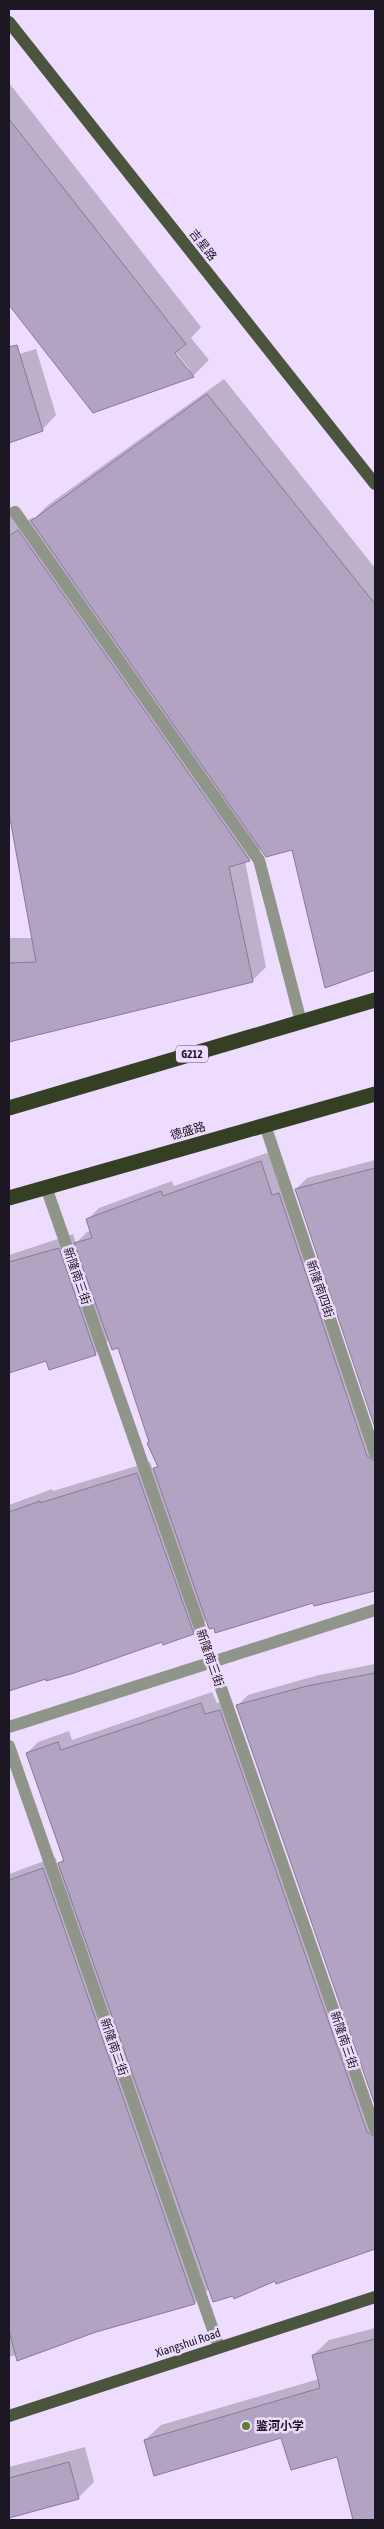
<svg xmlns="http://www.w3.org/2000/svg" width="384" height="2529" viewBox="0 0 384 2529" font-family="'Asap Condensed','Noto Sans SC',sans-serif">
<style>
.shadow{fill:#0003;fill-rule:evenodd}
.building{fill:#b3a3c2;stroke:#887996}
.lines{fill:none;stroke-linecap:round;stroke-linejoin:round}
.street{stroke:#8f9588;stroke-width:12}
.primary{stroke:#4b553d;stroke-width:12}
.highway{stroke:#343f23;stroke-width:15}
.poi-dot{fill:#627c30;stroke:#eddcfd;stroke-width:2}
.labels{text-anchor:middle;stroke-width:5;stroke-linejoin:round;paint-order:stroke}
.shield{fill:#eddcfd;stroke:#5b5264;stroke-width:1}
.shield-label{font-size:11px;font-weight:bold;fill:#1d1723}
.street-label{font-size:12px;fill:#1d1723;stroke:#eddcfd}
.poi-label{font-size:12px;font-weight:bold;fill:#1d1723;stroke:#eddcfd;text-anchor:start}
</style>
<rect width="100%" height="100%" fill="#eddcfd"/>
<g class="shadow">
<path d="M9,83L201,327L191,338L209,360L193,376L94,411L9,303ZM172,347L190,370H186L170,349Z"/>
<path d="M36,349L56,415L42,430L9,442V357Z"/>
<path d="M224,379L375,568V968L326,986L293,848H262L249,860L245,861L266,967L252,981L9,1040V938H33L9,806V515L15,514L21,525L33,517L34,519L48,505Z"/>
<path d="M272,1151L375,1436V1591L314,1605L313,1602L214,1626L207,1619L193,1633L162,1641L9,1690V1505L52,1489L53,1491L150,1462L153,1470L159,1464L119,1347L109,1340L95,1354L47,1359L9,1372V1255L73,1234L76,1243L87,1232L91,1231L88,1219L99,1208L172,1181L174,1186Z"/>
<path d="M375,1160V1424L296,1189L307,1178Z"/>
<path d="M375,1664V2101L237,1706L248,1695L319,1675Z"/>
<path d="M212,1692L217,1703L231,1699L375,2112V2249L277,2282L276,2279L234,2294L209,2289L195,2303L9,2357V1874L55,1857L58,1865L64,1858L27,1753L38,1742L69,1731L72,1740Z"/>
<path d="M375,2328V2520H355L338,2455L282,2437L145,2440L161,2425L319,2379L313,2355L329,2340Z"/>
<path d="M85,2447L94,2482L78,2498L9,2516V2467Z"/>
</g>
<g class="building">
<path d="M9,119L186,344L175,353L194,377L93,413L9,305Z"/>
<path d="M17,345L43,431L9,443V347Z"/>
<path d="M207,394L375,604V970L325,988L292,850L266,857L31,521Z"/>
<path d="M18,530L250,861L229,867L253,982L9,1042V963L36,962L9,813V536Z"/>
<path d="M261,1161L272,1195L279,1193L367,1456L375,1461V1591L314,1606L313,1603L215,1633L214,1628L209,1629L153,1468L158,1467L147,1443L149,1442L118,1348L112,1350L74,1243L92,1238L86,1219L161,1191L163,1196Z"/>
<path d="M375,1168V1428L295,1189Z"/>
<path d="M59,1248L96,1355L49,1370L46,1361L9,1373V1262Z"/>
<path d="M137,1473L194,1634L163,1645L162,1642L74,1673L46,1681V1679L9,1691V1512L40,1501V1503Z"/>
<path d="M375,1673V2105L236,1705L307,1686Z"/>
<path d="M201,1703L205,1714L220,1710L367,2132L375,2137V2249L276,2284L275,2281L234,2299L233,2296L213,2302L58,1863L64,1861L26,1753L58,1742L61,1750Z"/>
<path d="M43,1868L195,2304L96,2332L17,2361L9,2330V1880Z"/>
<path d="M375,2339V2520H353L337,2457L291,2470L281,2438L154,2476L144,2440L320,2388L312,2355Z"/>
<path d="M69,2462L79,2499L9,2518V2478Z"/>
</g>
<g class="lines">
<g class="street">
<path d="M15,512L259,860L301,1022"/>
<path d="M265,1125L375,1453"/>
<path d="M46,1187L375,2129"/>
<path d="M9,1727L375,1610"/>
<path d="M9,1746L219,2347"/>
</g>
<g class="primary">
<path d="M9,22L375,484"/>
<path d="M9,2416L375,2297"/>
</g>
<g class="highway">
<path d="M9,1108L375,1000"/>
<path d="M9,1198L375,1094"/>
</g>
</g>
<circle class="poi-dot" cx="246" cy="2426" r="5"/>
<g class="labels">
<rect class="shield" x="176" y="1045.5" width="32" height="17" rx="4"/>
<g class="shield-label">
<text x="192" y="1058">G212</text>
</g>
<g class="street-label">
<text transform="translate(203 245) rotate(52)" y="4">吉星路</text>
<text transform="translate(188 1131) rotate(-16)" y="4">德盛路</text>
<text transform="translate(77 1276) rotate(71)" y="4">新隆南三街</text>
<text transform="translate(320 1289) rotate(71)" y="4">新隆南四街</text>
<text transform="translate(210 1658) rotate(71)" y="4">新隆南三街</text>
<text transform="translate(344 2040) rotate(71)" y="4">新隆南三街</text>
<text transform="translate(114 2047) rotate(71)" y="4">新隆南二街</text>
<text transform="translate(188 2343) rotate(-18)" y="4">Xiangshui Road</text>
</g>
<g class="poi-label">
<text x="256" y="2430">鉴河小学</text>
</g>
</g>
<rect width="384" height="2529" fill="none" stroke="#1d1723" stroke-width="20"/>
</svg>
